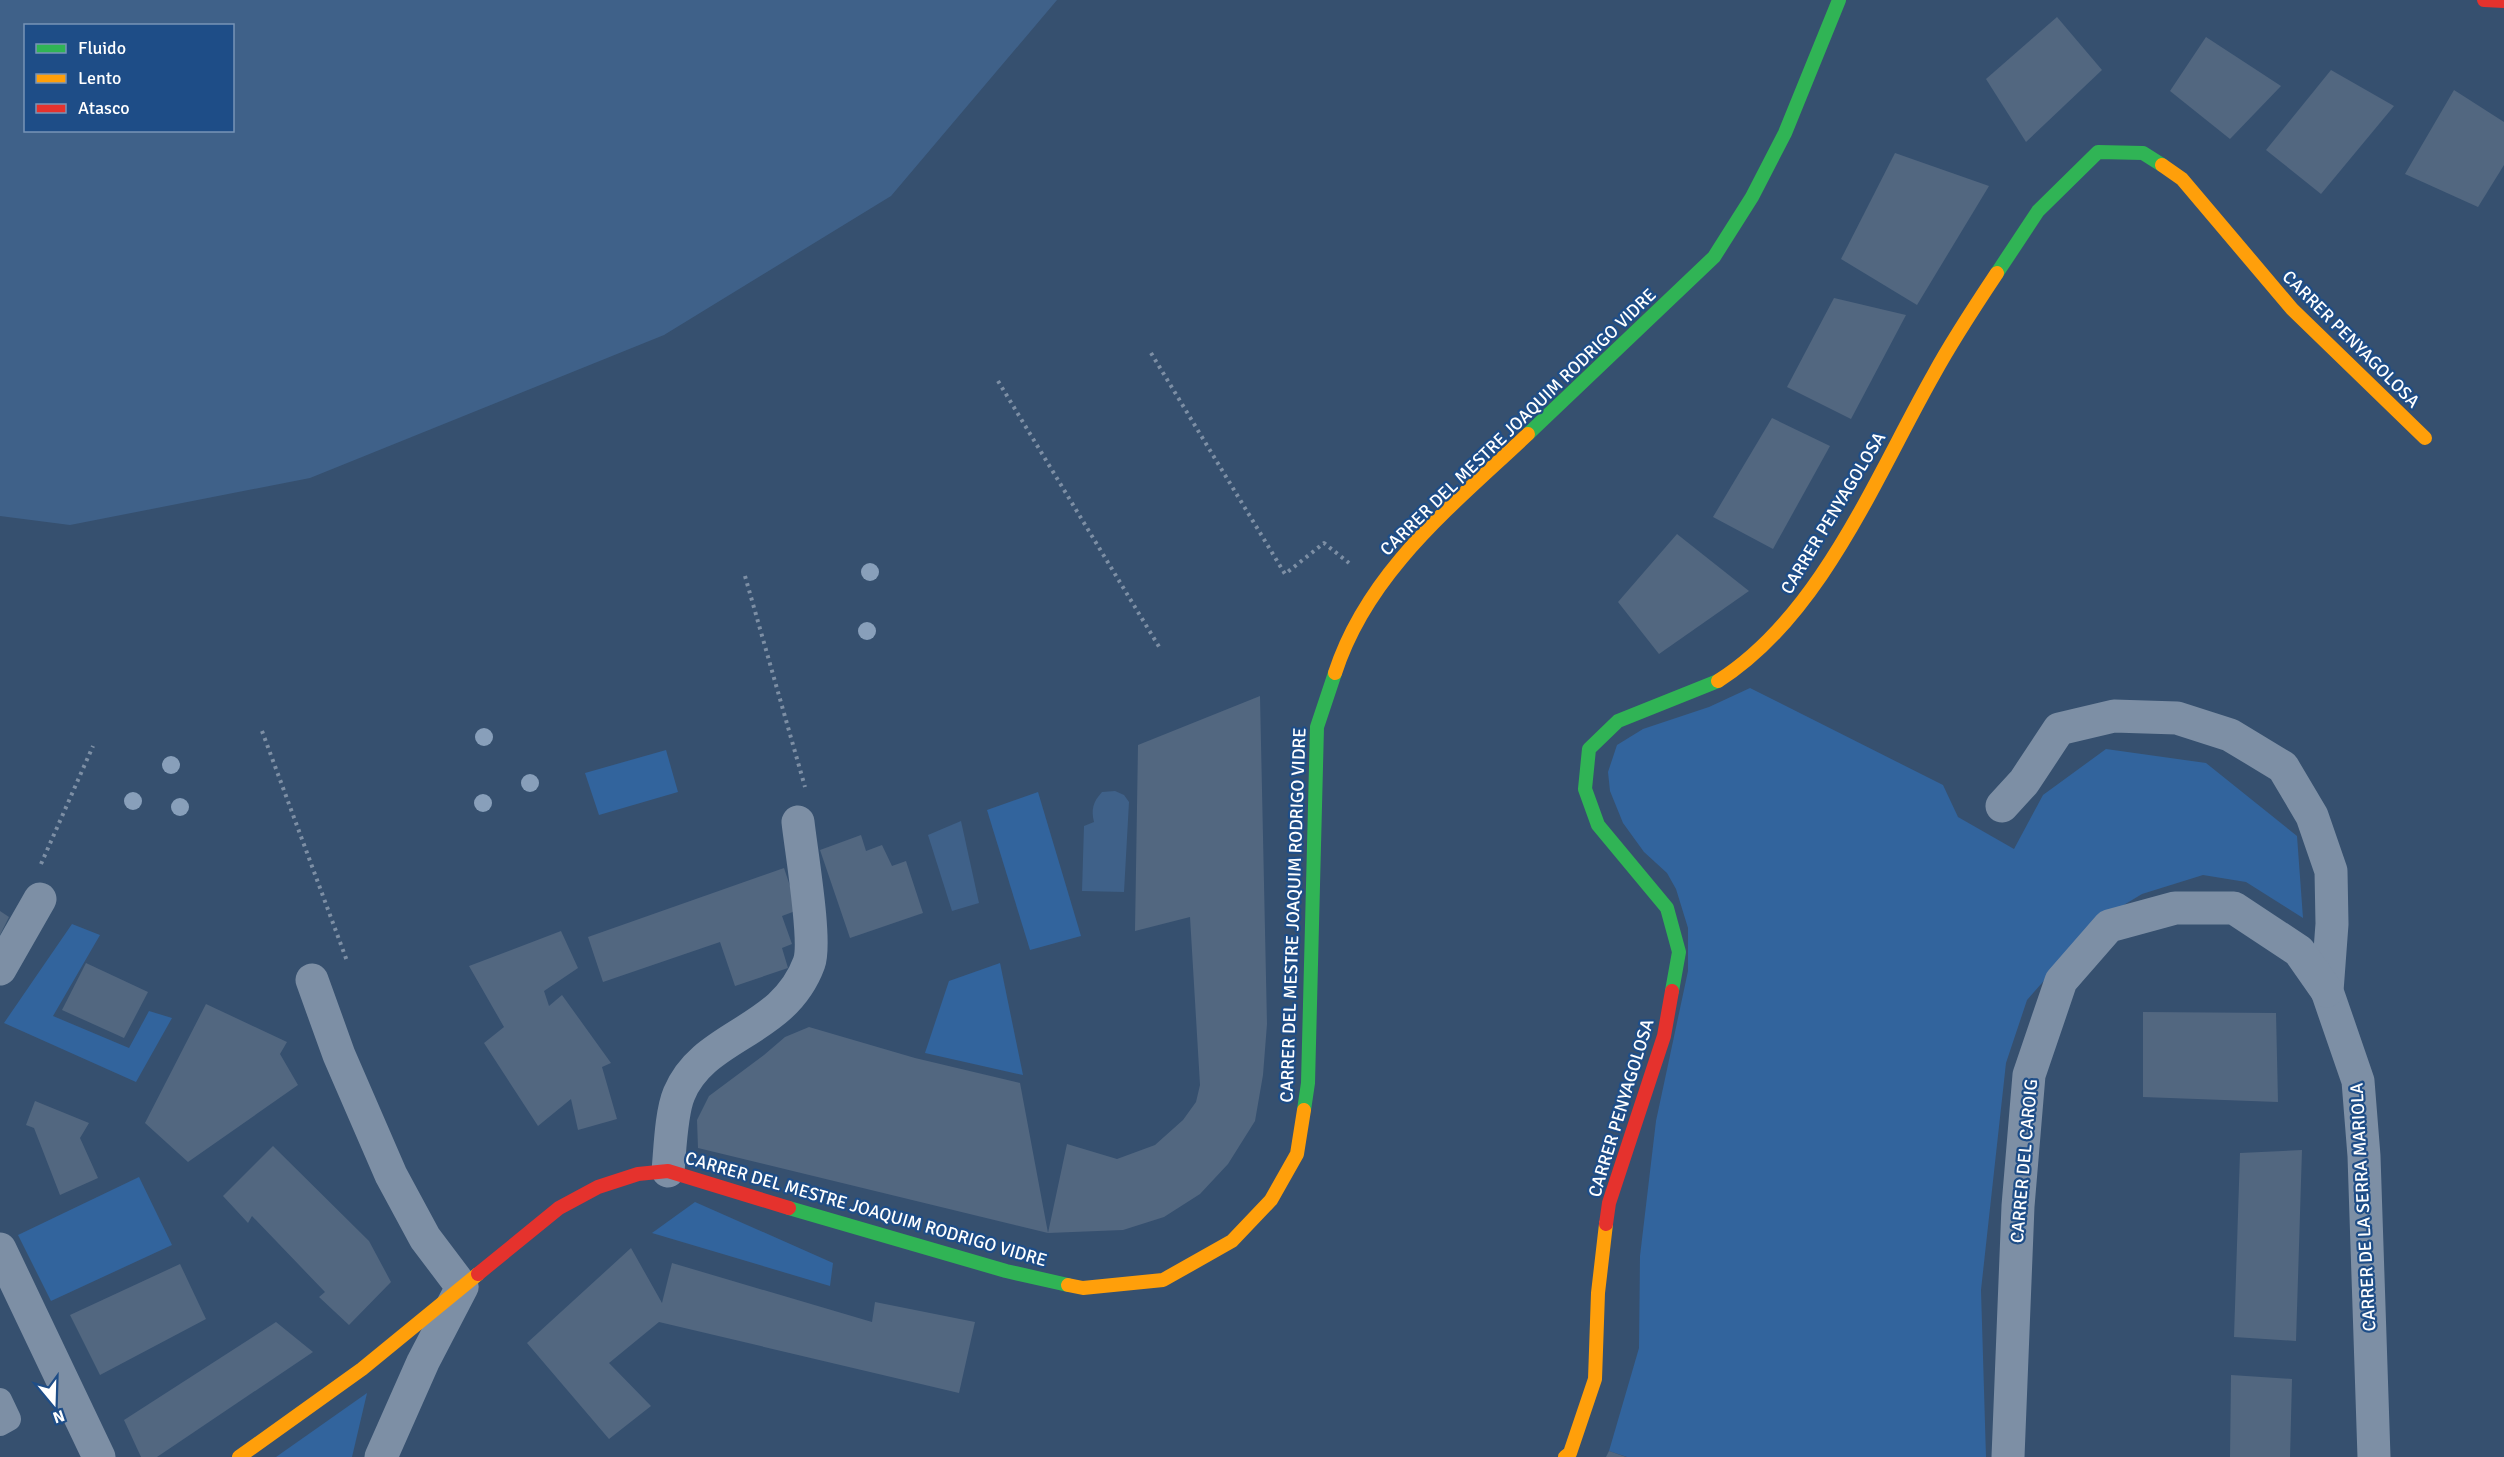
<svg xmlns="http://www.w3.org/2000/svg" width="2504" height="1457" viewBox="0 0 2504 1457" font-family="Signika,sans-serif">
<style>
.green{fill:#32649d}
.water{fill:#3f6189;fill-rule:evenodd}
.building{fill:#526780}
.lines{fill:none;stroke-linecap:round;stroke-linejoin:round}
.path{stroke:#7d8fa5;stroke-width:4;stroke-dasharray:3 4.5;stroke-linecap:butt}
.lane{stroke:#7d8fa5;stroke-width:24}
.street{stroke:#7d8fa5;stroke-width:33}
.fast{stroke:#30b455;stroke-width:14}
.slow{stroke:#ff9f0a;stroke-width:14}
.jam{stroke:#e5322d;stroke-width:14}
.tree{fill:#889fba}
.labels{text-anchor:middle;stroke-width:4.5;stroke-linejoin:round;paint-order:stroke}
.street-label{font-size:18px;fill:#fff;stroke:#1e4d87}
</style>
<rect width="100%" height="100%" fill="#36506f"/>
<g class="green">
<path d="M1750,688L1943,785L1958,817L2014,849L2043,795L2106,749L2206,763L2297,836L2303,918L2246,882L2203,875L2142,894L2097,921L2027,1000L2006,1063L1981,1290L1986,1457H1627L1609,1451L1639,1348L1640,1256L1656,1121L1688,971V928L1676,889L1667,873L1644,852L1623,823L1610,791L1608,772L1617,745L1643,729L1709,707Z"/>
<path d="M666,750L678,792L599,815L585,773Z"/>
<path d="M1038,792L1081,936L1030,950L987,810Z"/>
<path d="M72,924L100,935L53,1016L129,1048L149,1011L172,1018L136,1082L4,1023Z"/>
<path d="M1000,963L1023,1075L925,1053L949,981Z"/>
<path d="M139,1177L172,1245L51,1301L18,1235Z"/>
<path d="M695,1202L833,1263L830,1286L652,1233Z"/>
<path d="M367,1393L352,1457H276Z"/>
</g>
<g class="water">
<path d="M0,0H1057L891,196L664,335L310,478L70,525L0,516ZM26,26H232V130H26Z"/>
<path d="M1115,791L1124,795L1129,802L1124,892L1082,891L1084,826L1094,822C1091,809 1093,802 1102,792Z"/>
<path d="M961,821L979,903L952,911L928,835Z"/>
</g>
<g class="building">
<path d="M2057,17L2102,70L2026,142L1986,79Z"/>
<path d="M2206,37L2281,86L2230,139L2170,91Z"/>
<path d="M2331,70L2394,106L2321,194L2266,150Z"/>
<path d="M2454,90L2504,122V165L2478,207L2405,174Z"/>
<path d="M1895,153L1989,186L1917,305L1841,259Z"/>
<path d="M1834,298L1906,315L1851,419L1787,387Z"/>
<path d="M1772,418L1830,446L1773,549L1713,517Z"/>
<path d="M1677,534L1749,591L1659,654L1618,602Z"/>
<path d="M1260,696L1267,1024L1263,1075L1255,1121L1228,1164L1200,1194L1164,1217L1123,1230L1048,1233L1067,1144L1117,1159L1155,1145L1183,1120L1196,1102L1200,1085L1190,917L1135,931L1138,745Z"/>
<path d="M861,835L866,851L882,845L892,866L906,861L923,913L850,938L820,850Z"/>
<path d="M784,868L798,910L782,916L792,944L782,948L788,968L735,986L720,942L603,982L588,937Z"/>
<path d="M0,911L9,917L0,935Z"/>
<path d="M561,931L578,968L544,991L549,1006L562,995L611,1063L602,1067L617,1119L578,1130L571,1099L538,1126L484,1043L504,1027L469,966Z"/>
<path d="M86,963L148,992L124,1038L62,1010Z"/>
<path d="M206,1004L287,1042L280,1054L298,1085L188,1162L145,1123Z"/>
<path d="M2143,1012L2276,1013L2278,1102L2143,1097Z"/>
<path d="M809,1027L915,1058L1020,1083L1048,1233L698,1148L697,1120L709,1096L764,1055L785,1037Z"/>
<path d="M35,1101L89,1123L80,1138L98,1178L60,1195L34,1128L26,1125Z"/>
<path d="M273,1146L369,1241L391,1282L349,1325L319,1297L325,1292L252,1216L248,1223L223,1196Z"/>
<path d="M2302,1150L2296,1341L2234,1337L2240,1153Z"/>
<path d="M631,1248L662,1303L672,1263L872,1322L875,1302L975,1322L959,1393L659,1322L609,1363L651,1406L609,1439L527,1343Z"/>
<path d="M180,1264L206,1319L100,1375L70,1315Z"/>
<path d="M276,1322L313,1352L157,1457H141L124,1420Z"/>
<path d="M2231,1375L2292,1379L2290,1457H2230Z"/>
<path d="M1609,1451L1626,1457H1606Z"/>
</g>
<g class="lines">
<g class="path">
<path d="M1151,353L1285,574L1324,543L1349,563"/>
<path d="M998,381L1161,650"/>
<path d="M745,576L805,787"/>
<path d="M262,731L347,961"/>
<path d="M41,864L93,746"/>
</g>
<path class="lane" d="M0,1400L9,1419L0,1424"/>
<g class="street">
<path d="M2002,806L2024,782L2059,729L2114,716L2177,718L2230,735L2283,767L2312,816L2331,871L2332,924L2327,991L2358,1081L2364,1156L2374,1457"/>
<path d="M0,969L40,899"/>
<path d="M312,980L339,1055L391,1175L425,1238L462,1287L423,1362L381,1457"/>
<path d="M668,1171C670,1150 671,1113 679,1094C704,1033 783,1034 809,963C817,942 801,850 798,822"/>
<path d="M0,1249L99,1457"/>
<path d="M2008,1457L2018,1206L2029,1075L2061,981L2109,926L2175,908H2234L2299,951L2327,991"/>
</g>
<g class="fast">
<path d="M1997,273L2038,211L2098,152L2143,153L2162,165"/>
<path d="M1528,434L1714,257L1752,197L1785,133L1839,0"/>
<path d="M1672,991L1679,952L1667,908L1598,825L1585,789L1589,749L1618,721L1718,681"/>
<path d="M1304,1110L1308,1083L1317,727L1335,673"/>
<path d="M789,1208L1006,1271L1068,1285"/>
</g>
<g class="slow">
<path d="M2162,165L2182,179L2292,309L2425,438"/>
<path d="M1335,673C1368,571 1453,505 1528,434"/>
<path d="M1718,681C1821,616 1876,476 1934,374C1953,339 1975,306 1997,273"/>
<path d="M1068,1285L1083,1288L1163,1280L1232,1241L1271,1200L1297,1154L1304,1110"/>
<path d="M239,1457L362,1369L478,1274"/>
<path d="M1565,1457L1570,1453L1595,1379L1598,1293L1606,1224"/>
</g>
<g class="jam">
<path d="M2484,0L2504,1"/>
<path d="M1606,1224L1609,1203L1664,1036L1672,991"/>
<path d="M478,1274L559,1208L598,1187L638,1174L668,1171L789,1208"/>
</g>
</g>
<g class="tree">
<circle cx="870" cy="572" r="9"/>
<circle cx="867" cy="631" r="9"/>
<circle cx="484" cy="737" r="9"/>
<circle cx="171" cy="765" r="9"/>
<circle cx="530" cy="783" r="9"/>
<circle cx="133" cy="801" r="9"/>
<circle cx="483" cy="803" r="9"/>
<circle cx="180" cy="807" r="9"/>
</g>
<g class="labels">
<g class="street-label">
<text transform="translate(2351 339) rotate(45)" y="6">CARRER PENYAGOLOSA</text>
<text transform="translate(1518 422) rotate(-44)" y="6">CARRER DEL MESTRE JOAQUIM RODRIGO VIDRE</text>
<text transform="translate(1833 513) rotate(-59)" y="6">CARRER PENYAGOLOSA</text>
<text transform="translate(1293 915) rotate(-88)" y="6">CARRER DEL MESTRE JOAQUIM RODRIGO VIDRE</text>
<text transform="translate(1621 1108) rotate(-73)" y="6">CARRER PENYAGOLOSA</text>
<text transform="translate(2024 1161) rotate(-85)" y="6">CARRER DEL CAROIG</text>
<text transform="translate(2363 1207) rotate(-93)" y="6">CARRER DE LA SERRA MARIOLA</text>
<text transform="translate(866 1209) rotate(16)" y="6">CARRER DEL MESTRE JOAQUIM RODRIGO VIDRE</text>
</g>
</g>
<rect x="24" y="24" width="210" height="108" fill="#1e4d87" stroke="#7894b7" stroke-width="1.5"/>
<rect x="36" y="44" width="30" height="9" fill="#30b455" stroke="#7894b7" stroke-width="1.5"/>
<text x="78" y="54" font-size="18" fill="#ffffff">Fluido</text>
<rect x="36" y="74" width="30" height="9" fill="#ff9f0a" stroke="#7894b7" stroke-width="1.5"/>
<text x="78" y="84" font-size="18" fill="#ffffff">Lento</text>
<rect x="36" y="104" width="30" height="9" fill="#e5322d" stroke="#7894b7" stroke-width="1.5"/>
<text x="78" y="114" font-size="18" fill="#ffffff">Atasco</text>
<g transform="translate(54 1403) rotate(161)" stroke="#1e4d87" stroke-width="4.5" paint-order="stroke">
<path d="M0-4.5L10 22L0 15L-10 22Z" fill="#ffffff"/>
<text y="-9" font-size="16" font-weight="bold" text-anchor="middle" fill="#ffffff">N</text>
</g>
</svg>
